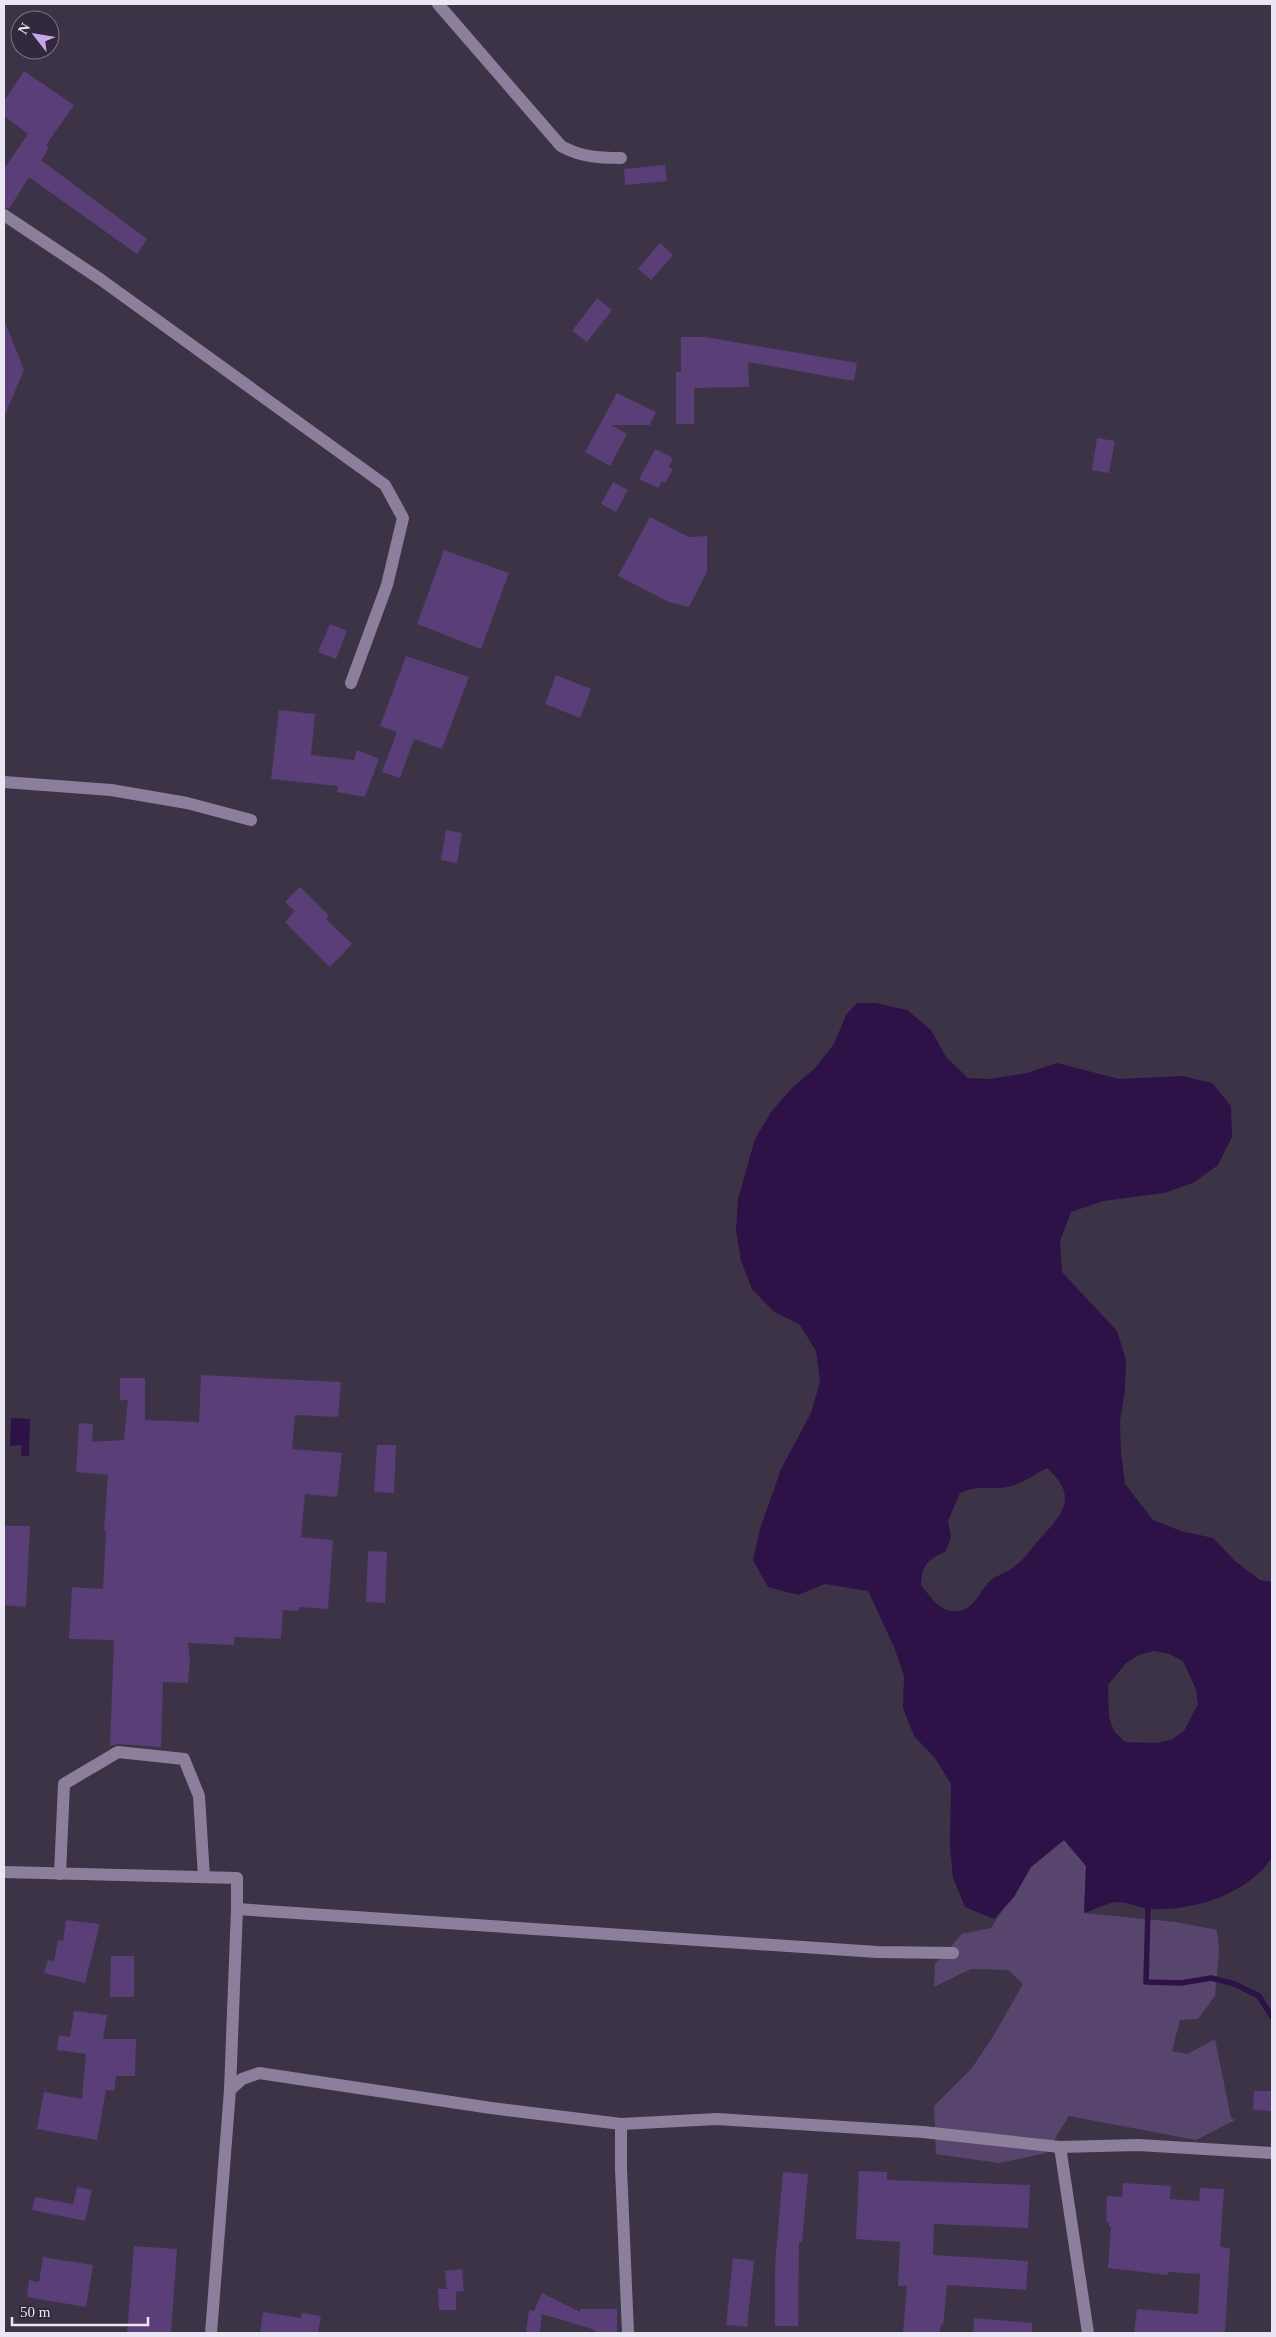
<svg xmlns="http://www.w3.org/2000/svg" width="1276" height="2337" viewBox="0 0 1276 2337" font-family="'Times New Roman',serif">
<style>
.green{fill:#58456e}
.water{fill:#2e1147;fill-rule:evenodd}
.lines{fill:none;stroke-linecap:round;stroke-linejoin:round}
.stream{stroke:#2e1147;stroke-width:5.5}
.building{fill:#593e77}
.minor{stroke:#8c7f9b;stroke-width:12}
</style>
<rect width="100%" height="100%" fill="#3c3347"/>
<path class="green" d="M1064,1840L1086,1866L1084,1913L1176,1922L1217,1930L1219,1951L1215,1996L1198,2019L1180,2020L1172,2051L1188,2054L1215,2039L1231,2118L1235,2120L1196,2140L1069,2116L1046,2153L999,2163L936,2154L934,2106L972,2068L994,2035L1023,1984L1008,1970L971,1969L934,1987L935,1964L962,1934L991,1928L1031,1867Z"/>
<g class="water">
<path d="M857,1003H876L907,1010L931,1030L946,1057L968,1078L989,1079L1027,1073L1057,1063L1119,1079L1182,1076L1212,1083L1231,1106L1232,1137L1218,1165L1193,1183L1164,1193L1103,1201L1071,1212L1060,1241L1062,1272L1117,1331L1126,1360L1125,1390L1120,1421L1121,1453L1125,1484L1153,1520L1181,1531L1213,1538L1235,1561L1260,1580L1272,1582V1858C1246,1895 1194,1911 1150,1909C1139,1908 1127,1901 1116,1902C1106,1903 1094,1910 1084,1913L1086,1866L1064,1840L1031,1867L1014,1897L994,1919L965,1907L953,1878L950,1847L951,1784L935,1758L914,1736L903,1708L904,1676L894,1647L868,1591L825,1584L798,1595L768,1587L753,1560L760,1529L781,1469L811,1413L820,1382L816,1351L800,1325L773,1311L752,1289L741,1261L736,1230L738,1199L755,1139L771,1112L792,1088L815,1068L834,1044L846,1015ZM1047,1468C1080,1498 1062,1514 1038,1541C1031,1549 1024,1560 1015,1566C1007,1573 996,1575 989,1582C978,1593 974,1611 956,1611C939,1612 931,1597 921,1585C922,1564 928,1560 946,1551L951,1537L948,1521L960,1493C981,1484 989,1490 1007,1487C1023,1484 1034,1474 1047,1468ZM1154,1651L1169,1654L1183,1661L1196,1689L1198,1704L1184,1731L1171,1740L1156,1743L1125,1742L1114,1731L1109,1717L1108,1685L1126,1663L1139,1655Z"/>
<path d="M11,1418L30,1419L29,1456H21L22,1445L10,1446Z"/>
</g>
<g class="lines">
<path class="stream" d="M1148,1909L1146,1982L1181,1983L1211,1978L1235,1984L1259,1996L1272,2017"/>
</g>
<g class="building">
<path d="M24,71L74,105L46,145L49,148L41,160L147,239L137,254L29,177L9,209L4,207V169L28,134L4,116V101Z"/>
<path d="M665,165L667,181L625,185L624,169Z"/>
<path d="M660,243L673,255L651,280L638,269Z"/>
<path d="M597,298L612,310L587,342L572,331Z"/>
<path d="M4,319L24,370L4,417Z"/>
<path d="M681,337H705L857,363L854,381L748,362L749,387L694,388V424H676V372H681Z"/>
<path d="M617,393L656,412L650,425H611L627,434L610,466L585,452Z"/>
<path d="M1097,438L1115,441L1109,473L1092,470Z"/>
<path d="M655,449L673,458L669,467L673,469L665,483L662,481L658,488L639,479Z"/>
<path d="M613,482L628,490L616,512L601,504Z"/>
<path d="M650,517L689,537L707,536V572L689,607L669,602L618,576Z"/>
<path d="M444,550L509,573L481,649L417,624Z"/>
<path d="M330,624L347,631L336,659L318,652Z"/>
<path d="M406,656L469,677L442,749L414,739L400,778L382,772L397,732L380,726Z"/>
<path d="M556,675L591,689L580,718L545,704Z"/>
<path d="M279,710L315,714L311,755L354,760L357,750L379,759L365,797L337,792L338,786L271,779Z"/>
<path d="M446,830L462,833L457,863L441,860Z"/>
<path d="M300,887L329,916L326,919L352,944L330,967L285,922L295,911L285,902Z"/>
<path d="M201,1375L341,1382L338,1417L295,1415L292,1449L342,1453L337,1497L305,1494L301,1537L333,1540L328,1609L299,1607V1611L283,1610L281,1639L234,1637V1645L188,1643L190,1660L188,1683L163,1682L161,1747L119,1744L110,1746L114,1640L69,1639L72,1587L103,1589L106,1531H104L108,1475L76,1472L79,1423L93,1424L92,1442L124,1440L128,1400H120V1378H145V1420L199,1422Z"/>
<path d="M377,1445H396L394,1493L374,1492Z"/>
<path d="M4,1526H30L26,1607L4,1605Z"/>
<path d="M368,1551L387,1552L385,1603L366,1602Z"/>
<path d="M66,1920L100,1924L85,1983L44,1973L48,1960L54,1961L58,1940L63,1941Z"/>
<path d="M111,1956H134V1997H110Z"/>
<path d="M74,2011L107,2015L103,2039H136L135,2076H116L114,2091L106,2090L97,2140L37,2129L44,2092L82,2099L86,2054L57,2050L59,2035L70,2037Z"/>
<path d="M1254,2091H1272V2111L1253,2110Z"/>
<path d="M859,2171L887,2172V2180L1030,2185L1028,2228L934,2224L933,2255L1028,2261L1026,2290L947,2285L943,2325H941L940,2333H903L907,2286H898L900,2242L856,2239Z"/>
<path d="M783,2172L808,2174L802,2242H799L798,2326H775V2265Z"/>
<path d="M1123,2183L1171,2186L1170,2199L1199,2201L1200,2188L1224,2189L1220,2247L1230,2248L1225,2333H1134L1137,2309L1198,2314L1200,2274L1168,2272V2275L1108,2268L1111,2227H1109V2222H1106L1107,2196L1122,2197Z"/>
<path d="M77,2187L92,2190L85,2221L32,2210L35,2197L73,2204Z"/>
<path d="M134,2246L177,2249L171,2333H127Z"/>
<path d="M43,2257L93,2265L86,2307L27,2297L29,2280L39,2282Z"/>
<path d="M733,2258L754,2261L747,2327L726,2325Z"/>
<path d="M462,2269L464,2291L456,2292V2310H439L438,2289H447L445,2271Z"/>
<path d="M542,2293L580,2312V2309H617V2333H595V2330L542,2314L540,2333L526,2332L529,2310L534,2311Z"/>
<path d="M263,2312L301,2318L302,2313L321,2316L318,2333H260Z"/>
<path d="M974,2318L1032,2323V2333H973Z"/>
</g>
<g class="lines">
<g class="minor">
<path d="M438,4L561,146C581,157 598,158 621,158"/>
<path d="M4,215L100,279L385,485L403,518L387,585L351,683"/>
<path d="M4,782L111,790L187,803L251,820"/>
<path d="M4,1872L237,1878V1909"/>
<path d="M60,1874L64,1784L118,1752L184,1759L199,1796L204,1877"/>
<path d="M230,2090L242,2079L259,2073L491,2108L621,2124L717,2119L923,2132L1060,2147L1138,2145L1272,2153"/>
<path d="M621,2124V2168L628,2333"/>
<path d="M1060,2147L1088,2333"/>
<path d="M211,2333L230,2090L237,1909L877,1952L953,1953"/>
</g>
</g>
<rect width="1276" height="2337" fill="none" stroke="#ebe6f3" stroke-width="10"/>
<g transform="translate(35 35) rotate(301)"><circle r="24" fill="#32293d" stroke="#7c7586"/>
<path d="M0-4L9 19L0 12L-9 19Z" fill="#c7a6ef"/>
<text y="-8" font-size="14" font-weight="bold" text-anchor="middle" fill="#ebe6f3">N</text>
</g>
<path d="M12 2317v8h136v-8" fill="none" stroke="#ebe6f3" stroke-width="2.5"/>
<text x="20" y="2317" font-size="15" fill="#ebe6f3" stroke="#32293d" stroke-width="4" paint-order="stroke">50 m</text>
</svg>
